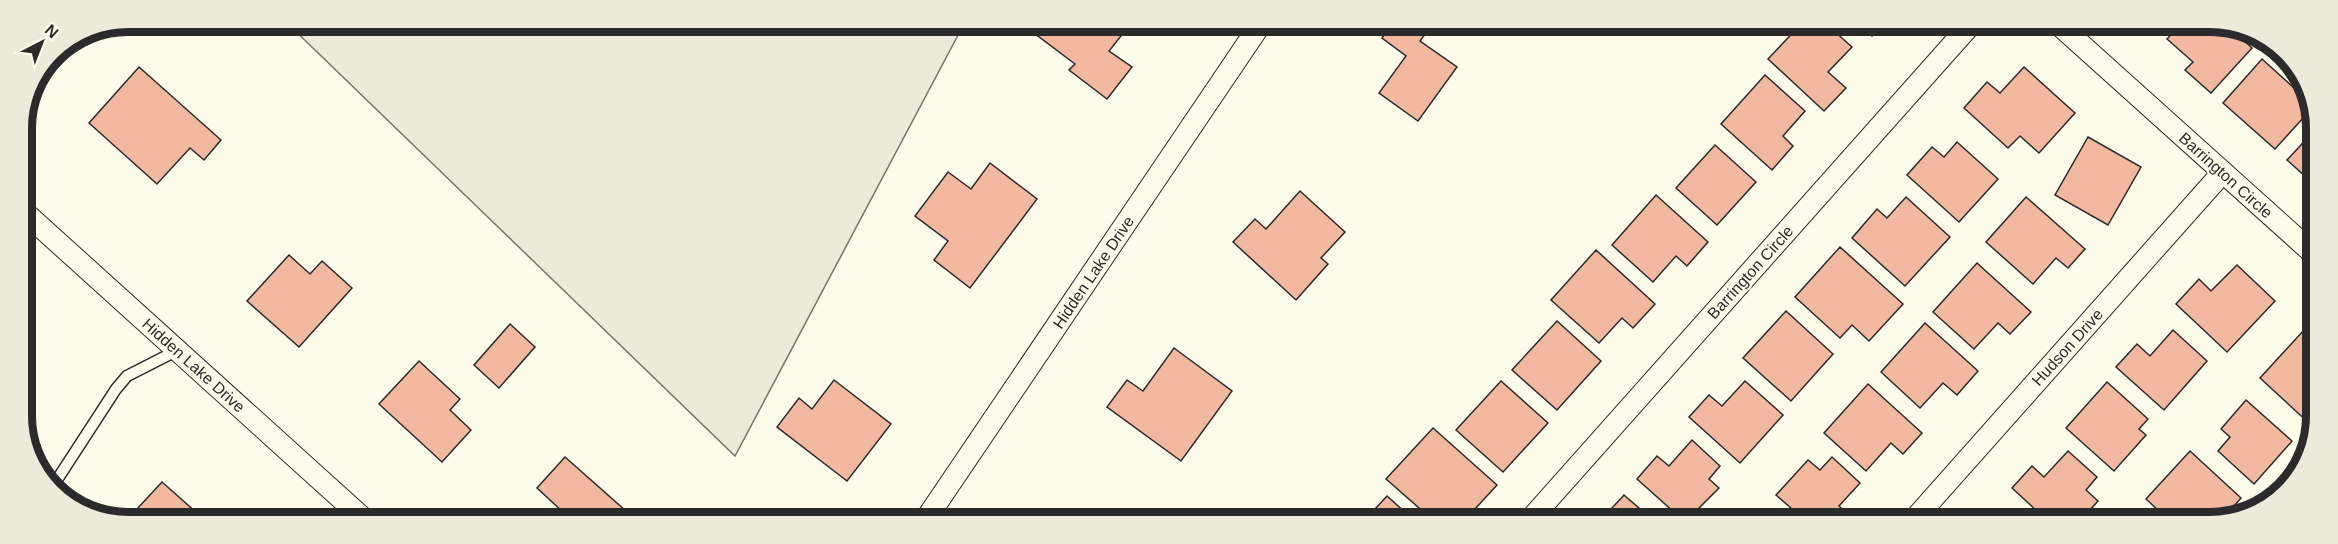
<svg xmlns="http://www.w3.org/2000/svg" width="2338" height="544" viewBox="0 0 2338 544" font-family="Helvetica,sans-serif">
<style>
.green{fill:#ecebdb;stroke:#74746e;stroke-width:1.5}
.building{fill:#f2b8a0;stroke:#2b2b2b;stroke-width:1.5}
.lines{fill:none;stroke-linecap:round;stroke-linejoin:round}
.service-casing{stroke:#2b2b2b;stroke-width:13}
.minor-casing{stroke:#2b2b2b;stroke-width:23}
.service{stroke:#fdfbea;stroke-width:10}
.minor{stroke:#fdfbea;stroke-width:21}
.labels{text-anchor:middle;stroke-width:4.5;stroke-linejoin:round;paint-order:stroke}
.street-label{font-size:16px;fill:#2b2b2b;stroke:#fdfbea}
.rim{fill:none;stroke:#2b2b2b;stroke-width:8}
</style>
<rect width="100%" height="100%" fill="#fdfbea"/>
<path class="green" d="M285,21L965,22L735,456Z"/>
<g class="building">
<path d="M1049,22H1132L1109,51L1132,67L1107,99L1069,70L1075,64L1038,36Z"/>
<path d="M1138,22H1150L1145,28Z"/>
<path d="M1393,22H1411L1426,33L1420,41L1457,67L1418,121L1379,93L1406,56L1382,38Z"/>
<path d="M1802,23H1825L1852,47L1828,72L1846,88L1824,111L1768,59Z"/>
<path d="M1857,23H1885L1872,36Z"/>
<path d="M2135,23H2148L2142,30Z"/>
<path d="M2182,23H2225L2252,48L2211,93L2185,70L2193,62L2167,39Z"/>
<path d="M2262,59L2314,106L2275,149L2223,103Z"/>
<path d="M139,67L221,140L204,160L190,148L157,184L89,123Z"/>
<path d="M2024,67L2075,113L2039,153L2020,136L2008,148L1964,108L1987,82L2000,93Z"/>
<path d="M1765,75L1805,111L1783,136L1793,146L1772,170L1721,124Z"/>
<path d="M2315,130V185L2287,160Z"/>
<path d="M2088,137L2141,167L2108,225L2055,195Z"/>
<path d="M1957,142L1998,179L1959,222L1907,175L1932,147L1944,157Z"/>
<path d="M1715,145L1756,182L1717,225L1676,188Z"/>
<path d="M990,163L1037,199L970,288L934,260L948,241L915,216L948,172L971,189Z"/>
<path d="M1300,191L1345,232L1321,258L1328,264L1296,300L1233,242L1255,219L1266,229Z"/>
<path d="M1656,195L1708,242L1687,266L1676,256L1653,282L1612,245Z"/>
<path d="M1906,197L1950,237L1905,286L1852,238L1877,209L1887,218Z"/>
<path d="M2026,197L2085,249L2068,268L2056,258L2033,284L1986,242Z"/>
<path d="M1840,247L1903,304L1869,341L1852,325L1840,338L1795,297Z"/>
<path d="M1596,250L1655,304L1633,328L1622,318L1599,343L1551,300Z"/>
<path d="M289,255L310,274L322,261L352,288L299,347L247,301Z"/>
<path d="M1977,263L2031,312L2010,334L1998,323L1974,349L1933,312Z"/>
<path d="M2237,265L2275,301L2227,352L2176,304L2199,279L2211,291Z"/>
<path d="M1786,311L1833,354L1791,401L1743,358Z"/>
<path d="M1557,321L1601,361L1557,410L1512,370Z"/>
<path d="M1925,323L1978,371L1957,395L1943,383L1920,408L1881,372Z"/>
<path d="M510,324L535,347L499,388L474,365Z"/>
<path d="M2173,330L2207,361L2164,410L2116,367L2137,344L2150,356Z"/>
<path d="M2304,330L2315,340V420L2311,425L2260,378Z"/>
<path d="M1174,348L1232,391L1181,461L1107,407L1127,380L1143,391Z"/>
<path d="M419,361L460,399L450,410L471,430L442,462L379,404Z"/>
<path d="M834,380L891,424L847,481L777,427L799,398L812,409Z"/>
<path d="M1501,381L1548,423L1503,472L1456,430Z"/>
<path d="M1745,381L1783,415L1740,463L1689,417L1709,395L1722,406Z"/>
<path d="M2107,382L2148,419L2139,429L2146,435L2114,471L2066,428Z"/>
<path d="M1868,384L1922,433L1903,454L1891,443L1866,471L1824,433Z"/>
<path d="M2246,400L2292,441L2254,484L2218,451L2230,437L2221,429Z"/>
<path d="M1433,428L1497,485L1463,522H1435L1386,479Z"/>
<path d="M1692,440L1720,466L1709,479L1719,488L1685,522L1637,479L1657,456L1669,466Z"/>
<path d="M2068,451L2097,477L2086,490L2098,501L2078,523H2050L2012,488L2032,466L2044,477Z"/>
<path d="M2190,451L2241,498L2220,522L2206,509L2194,523H2172L2146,499Z"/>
<path d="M565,457L626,511L617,521H556L564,513L537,488Z"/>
<path d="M1832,457L1860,483L1839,506L1849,515L1843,522H1807L1776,495L1808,460L1820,470Z"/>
<path d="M162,482L206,521H150L137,509Z"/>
<path d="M1624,495L1655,522L1600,521Z"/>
<path d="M1387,496L1416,522H1363Z"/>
<path d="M1772,511L1785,522H1761Z"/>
<path d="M2134,516L2142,523H2128Z"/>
</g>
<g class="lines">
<g class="service-casing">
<path id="service" d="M51,489L116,389L127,376L178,350"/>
</g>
<g class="minor-casing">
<g id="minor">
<path d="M2057,23L2315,255"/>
<path d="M22,210L366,521"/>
<path d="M924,522L1262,22"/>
<path d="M1528,522L1972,23"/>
<path d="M1911,523L2223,172"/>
</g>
</g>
<use href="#service" class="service"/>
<use href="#minor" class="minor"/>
</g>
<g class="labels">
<g class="street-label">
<text transform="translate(2226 175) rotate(42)" y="6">Barrington Circle</text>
<text transform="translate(1093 272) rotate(-56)" y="6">Hidden Lake Drive</text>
<text transform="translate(1750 272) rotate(-48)" y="6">Barrington Circle</text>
<text transform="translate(2067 347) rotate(-48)" y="6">Hudson Drive</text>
<text transform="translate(194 365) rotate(42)" y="6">Hidden Lake Drive</text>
</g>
</g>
<path d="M0 0H2338V544H0ZM128 32H2210A96 96 0 0 1 2306 128V416A96 96 0 0 1 2210 512H128A96 96 0 0 1 32 416V128A96 96 0 0 1 128 32Z" fill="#eceadb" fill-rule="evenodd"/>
<path class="rim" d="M128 32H2210A96 96 0 0 1 2306 128V416A96 96 0 0 1 2210 512H128A96 96 0 0 1 32 416V128A96 96 0 0 1 128 32Z"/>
<g transform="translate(42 42) rotate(42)" stroke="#fdfbea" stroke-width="4.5" paint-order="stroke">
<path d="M0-4.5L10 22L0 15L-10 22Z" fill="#2b2b2b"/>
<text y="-9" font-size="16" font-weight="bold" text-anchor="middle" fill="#2b2b2b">N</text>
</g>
</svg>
